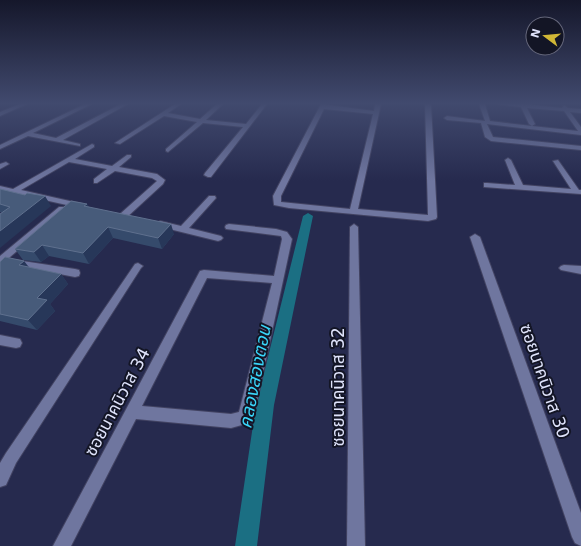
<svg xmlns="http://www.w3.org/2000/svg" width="581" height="546" viewBox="0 0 581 546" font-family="'DejaVu Sans','Noto Sans Thai',sans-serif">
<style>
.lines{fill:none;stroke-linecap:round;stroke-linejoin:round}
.canal{fill:#1b6f83;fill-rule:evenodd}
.minor-casing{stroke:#424362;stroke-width:2}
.minor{fill:#6f769f;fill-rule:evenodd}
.wall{fill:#354a6b}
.shaded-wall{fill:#273759}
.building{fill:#475b7a;stroke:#5f708e}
.labels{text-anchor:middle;stroke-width:4;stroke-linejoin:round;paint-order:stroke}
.near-street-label{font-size:17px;fill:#dfe3fb;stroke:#131525}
.near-water-label{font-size:18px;font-style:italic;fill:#39d6fa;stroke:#131525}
</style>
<rect width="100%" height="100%" fill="#262a4e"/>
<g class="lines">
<path class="canal" d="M308,213L313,216L274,405L257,546H235L256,405L303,216Z"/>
<g class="minor-casing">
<g id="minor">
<path d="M20,104H27L0,116V112Z"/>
<path d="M85,104H92L33,133L56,138L121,104H128L63,140L80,144V146L28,136L0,149V145Z"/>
<path d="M175,104H181L168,113L200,119L217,104H223L206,120L246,124L262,104H267L211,177H208L204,175L205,173L243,127L203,123L168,152L166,151V149L197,122L164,116L120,144L115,143Z"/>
<path d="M321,104L374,111L375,104H381L358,209L428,215L425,104H431L437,217L436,219L428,221L289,208L274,205L273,196ZM324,109L373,114L350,209L281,202V196Z"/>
<path d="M479,104H485L490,121L532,126L529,124L521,107L497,104H525L562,108L564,105L568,108L581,109V113L570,112L581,127V135L487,124L493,137L581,146V150L491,141L485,137L481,123L447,120L444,118L447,116L485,121ZM527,108L564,111L578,131L532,126L535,124Z"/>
<path d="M92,144L94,145V147L75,159L112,166L127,155H131V157L119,167L157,174L165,180L163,184L126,218L123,219L119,216L120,214L157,181L152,178L115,171L97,183H94V179L107,169L69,162L21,190L83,204V208H80L0,190V186L13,189Z"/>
<path d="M508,158L511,160L523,185L571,189L553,161L558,160L579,190H581V194L484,187V183H487L515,185L505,160Z"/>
<path d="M6,162L9,164L0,169V164Z"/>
<path d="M209,196H215L216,198L189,228L221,236L223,238L221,240L218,241L157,226L156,224L160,221L181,226Z"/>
<path d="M59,207H65L66,209L3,263L0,264V256Z"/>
<path d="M229,224L276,229L287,232L292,239L256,406L249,423L231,428L136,419L71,546H53L200,271L204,270L274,276L282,239L281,236L226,229L225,227L226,225ZM207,278L272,283L239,412L231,414L142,406Z"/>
<path d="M354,224L358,227L365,546H347L350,227Z"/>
<path d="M475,234L480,237L581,513V546L575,543L572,537L470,237Z"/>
<path d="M16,260L75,269L79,270L80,273L79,276L75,277L13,265L11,263Z"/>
<path d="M138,263L143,266L141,268L16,463L6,485L0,487V463L6,453L135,264Z"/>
<path d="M564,265L581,266V274L561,270L559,268L561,266Z"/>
<path d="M0,335L20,339L22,343L20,347L16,348L0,345Z"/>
</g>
</g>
<use href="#minor" class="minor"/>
</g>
<g class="wall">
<path d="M0,189L51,206L2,213L0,212Z"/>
<path d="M87,204L89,207L174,234L162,249L113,238L89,264L49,256L41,262L23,260L15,249Z"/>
<path d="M0,262L61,274L68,284L50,304L55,311L37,330L0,321Z"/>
</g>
<g class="shaded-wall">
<path d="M45,196L51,206L0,248V231Z"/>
<path d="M87,204L92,214L84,206Z"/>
<path d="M171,224L174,234L162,249L158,238Z"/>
<path d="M108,227L113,238L89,264L83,253Z"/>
<path d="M42,245L49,256L41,262L34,252Z"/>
<path d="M24,261L32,271L19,265Z"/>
<path d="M61,274L68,284L50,304L55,311L37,330L28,320L37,298Z"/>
</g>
<g class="building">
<path d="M0,189L25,195L27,193L45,196L0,231V214L10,207L0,204Z"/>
<path d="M71,201L87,204L84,206L171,224L158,238L108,227L83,253L42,245L34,252L15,249Z"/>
<path d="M5,257L24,261L19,265L61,274L37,298L47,300L28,320L0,314V262Z"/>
</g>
<linearGradient id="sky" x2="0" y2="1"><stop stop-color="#15172b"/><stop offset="0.57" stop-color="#414a6e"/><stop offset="1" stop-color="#414a6e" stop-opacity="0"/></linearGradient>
<rect width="581" height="181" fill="url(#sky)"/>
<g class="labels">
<g class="near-street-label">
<text transform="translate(545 381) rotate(71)" y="6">ซอยนาคนิวาส 30</text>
<text transform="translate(338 387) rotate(-90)" y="6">ซอยนาคนิวาส 32</text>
<text transform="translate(117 402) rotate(-62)" y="6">ซอยนาคนิวาส 34</text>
</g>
<g class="near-water-label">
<text transform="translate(255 377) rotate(-79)" y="6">คลองสองตอน</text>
</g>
</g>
<g transform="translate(545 36) rotate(286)"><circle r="19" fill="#131525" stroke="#65677b"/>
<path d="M0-3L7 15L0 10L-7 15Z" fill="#d1b736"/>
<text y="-6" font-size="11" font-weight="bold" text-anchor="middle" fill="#dfe3fb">N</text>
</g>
</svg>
